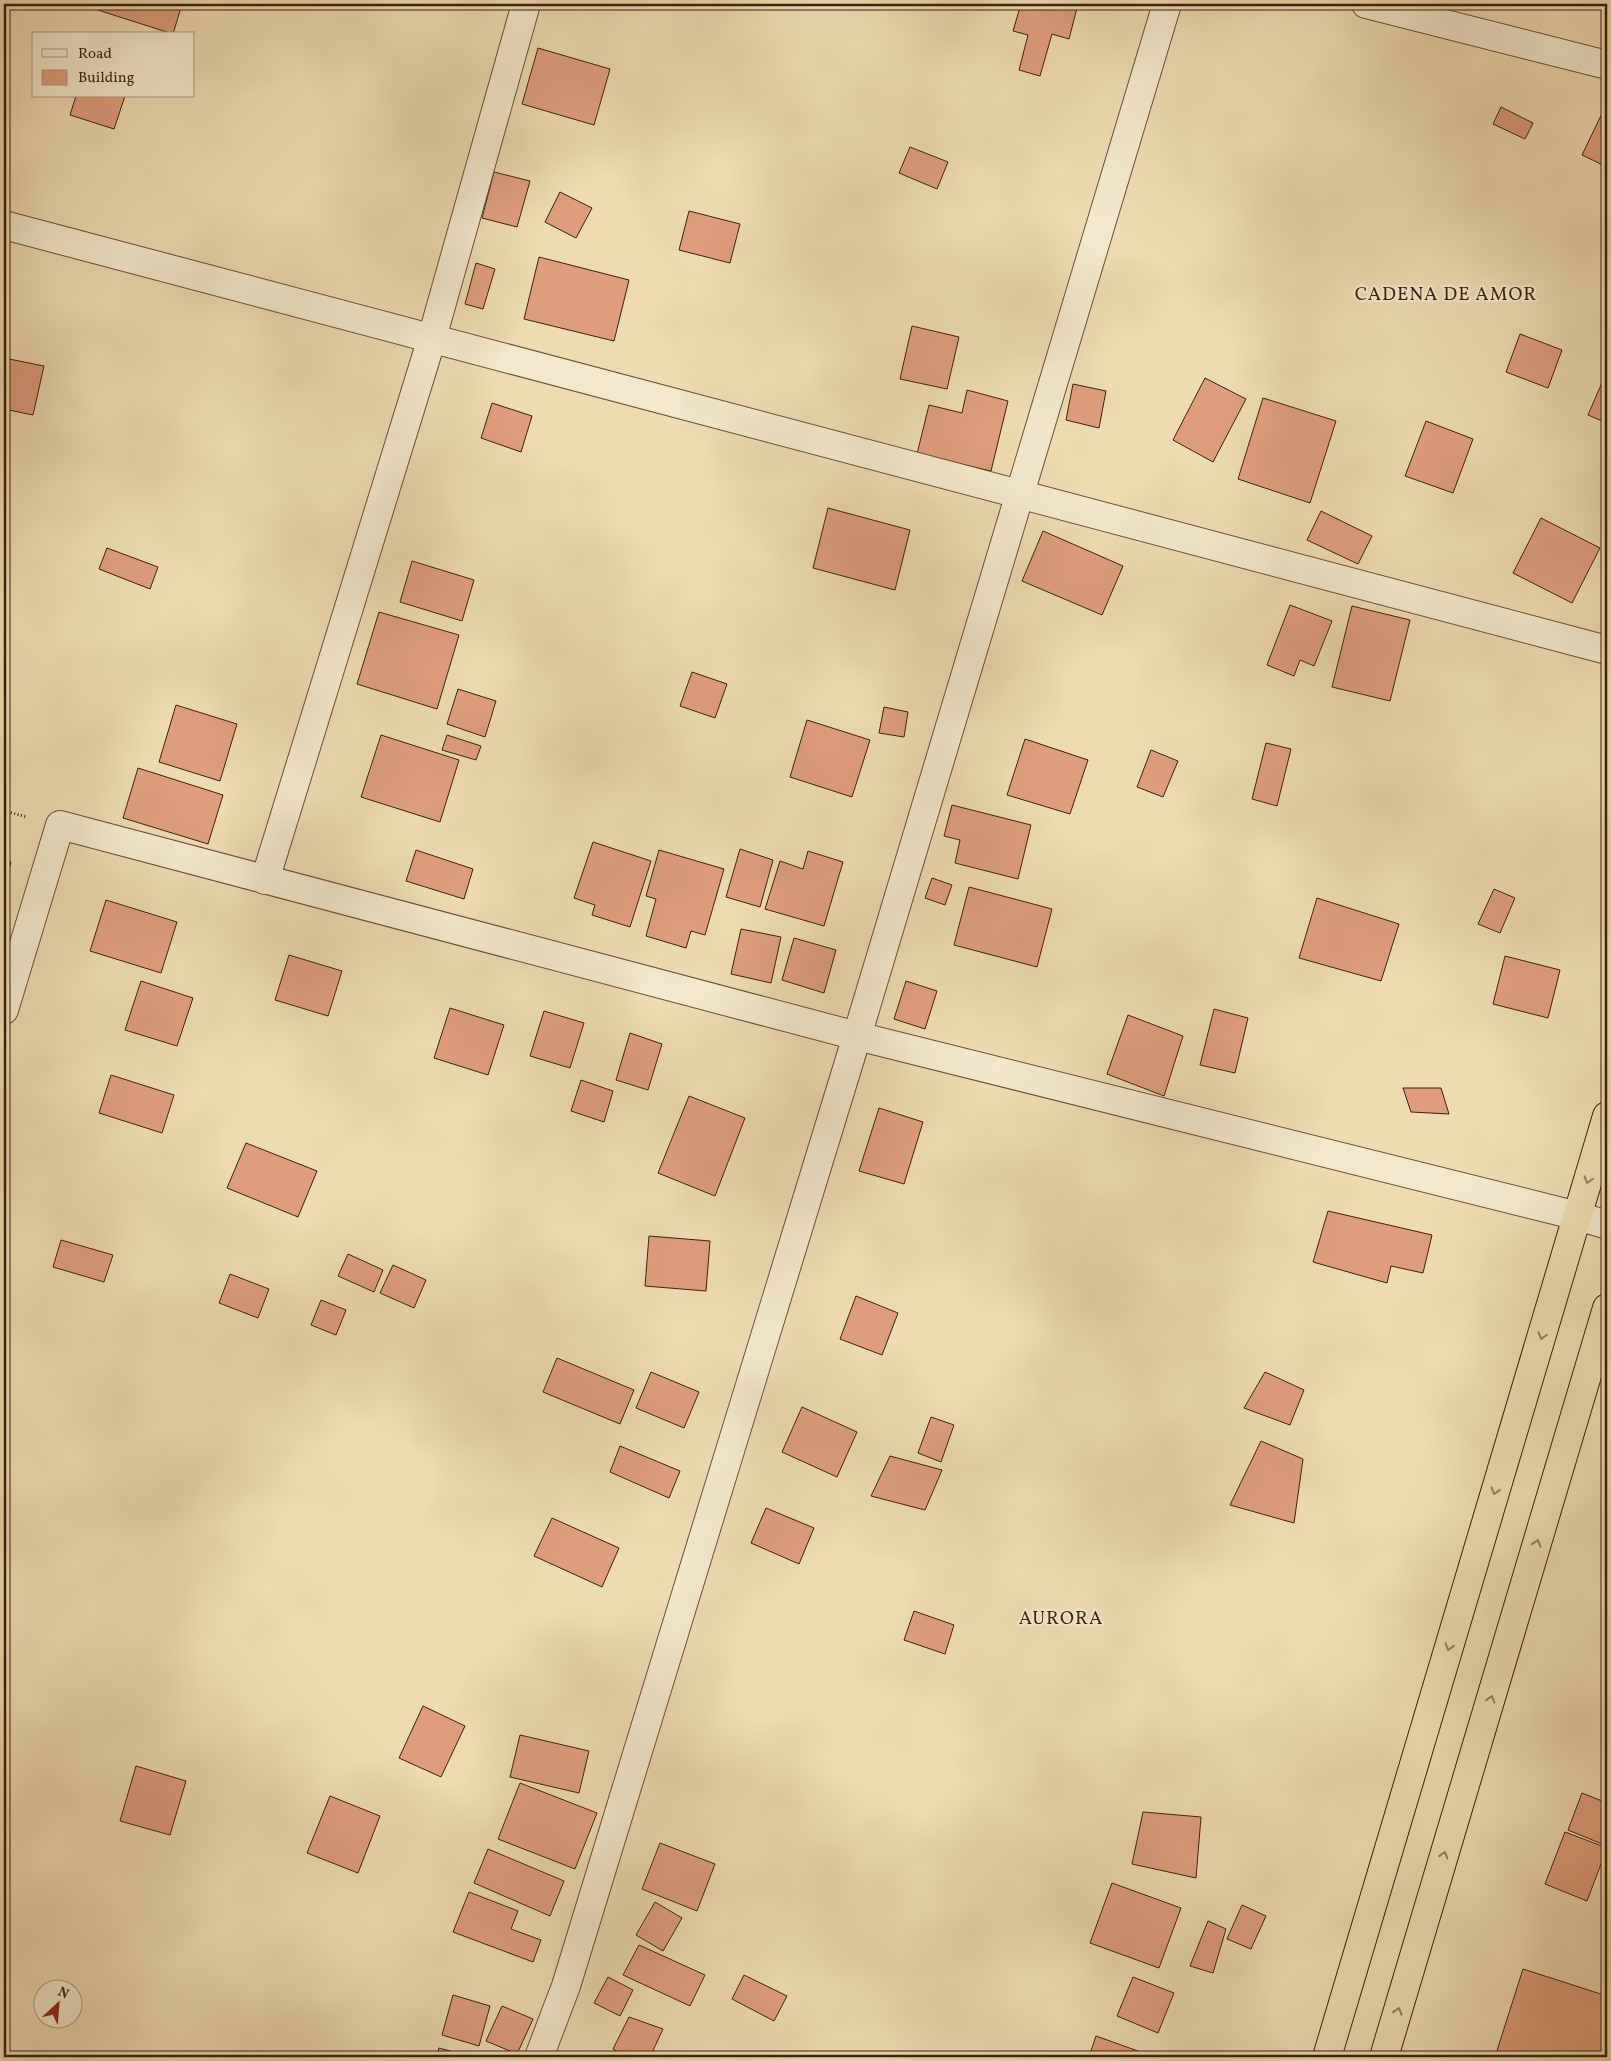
<svg xmlns="http://www.w3.org/2000/svg" width="1611" height="2061" viewBox="0 0 1611 2061" font-family="Vollkorn,serif">
<style>
.building{fill:#de9e7d;stroke:#3f1f0c}
.lines{fill:none;stroke-linecap:round;stroke-linejoin:round}
.street-casing{stroke:#6a4e35;stroke-width:30}
.highway-casing{stroke:#3f1f0c;stroke-width:30}
.path{stroke:#3f1f0c;stroke-width:3;stroke-dasharray:1 2.5;stroke-linecap:butt}
.street{stroke:#f3e8cc;stroke-width:28}
.highway{stroke:#eddbb1;stroke-width:28}
.oneway{stroke:#967d5e}
.labels{text-anchor:middle;stroke-width:4.5;stroke-linejoin:round;paint-order:stroke}
.neighbourhood-label{font-size:19px;letter-spacing:1px;fill:#3f1f0c;stroke:#f3e8cc}
</style>
<rect width="100%" height="100%" fill="#eddbb1"/>
<filter id="stains"><feTurbulence type="fractalNoise" baseFrequency=".004" numOctaves="4"/><feColorMatrix values="0 0 0 0 .2 0 0 0 0 .09 0 0 0 0 .02 0 0 0 .5 -.17"/></filter>
<radialGradient id="worn" r=".72"><stop offset=".6" stop-color="#630" stop-opacity="0"/><stop offset="1" stop-color="#630" stop-opacity=".3"/></radialGradient>
<g class="building">
<path d="M79,4H182L173,34Z"/>
<path d="M1021,4H1078L1069,39L1052,34L1040,76L1019,70L1028,35L1013,31Z"/>
<path d="M538,48L610,69L594,125L522,104Z"/>
<path d="M76,96H125L114,129L70,115Z"/>
<path d="M1607,103V167L1582,155Z"/>
<path d="M1501,107L1533,123L1525,139L1493,124Z"/>
<path d="M910,147L948,162L937,189L899,173Z"/>
<path d="M494,172L530,181L517,227L482,218Z"/>
<path d="M560,192L592,208L576,238L545,222Z"/>
<path d="M689,211L740,224L730,263L679,250Z"/>
<path d="M539,257L629,280L614,341L524,319Z"/>
<path d="M476,263L495,269L483,309L465,304Z"/>
<path d="M912,326L959,337L947,389L900,379Z"/>
<path d="M1520,334L1562,350L1548,388L1506,372Z"/>
<path d="M4,358L44,366L33,415L4,409Z"/>
<path d="M1607,371V423L1588,415Z"/>
<path d="M1205,378L1246,399L1213,462L1173,440Z"/>
<path d="M1073,384L1106,391L1099,428L1066,420Z"/>
<path d="M967,390L1008,401L991,471L917,454L929,405L962,413Z"/>
<path d="M1263,398L1336,421L1310,503L1238,479Z"/>
<path d="M492,403L532,416L521,452L481,438Z"/>
<path d="M1426,421L1473,439L1453,493L1405,476Z"/>
<path d="M828,508L910,530L895,590L813,568Z"/>
<path d="M1321,511L1372,536L1358,564L1307,540Z"/>
<path d="M1541,518L1600,548L1572,603L1513,573Z"/>
<path d="M1043,531L1123,566L1102,615L1022,581Z"/>
<path d="M107,548L158,567L150,589L99,569Z"/>
<path d="M412,561L474,580L462,621L400,602Z"/>
<path d="M1290,605L1332,621L1314,666L1300,660L1294,676L1267,665Z"/>
<path d="M1352,606L1410,620L1390,701L1332,687Z"/>
<path d="M379,612L459,635L437,709L357,684Z"/>
<path d="M692,672L727,684L715,718L680,706Z"/>
<path d="M458,689L496,701L485,737L447,724Z"/>
<path d="M176,705L237,724L220,781L159,762Z"/>
<path d="M884,707L908,712L904,737L879,733Z"/>
<path d="M807,720L870,740L852,797L790,777Z"/>
<path d="M381,735L459,760L440,822L361,797Z"/>
<path d="M447,735L481,746L476,760L442,750Z"/>
<path d="M1025,739L1088,760L1070,814L1007,795Z"/>
<path d="M1266,743L1291,749L1277,806L1252,799Z"/>
<path d="M1151,750L1178,761L1163,797L1137,787Z"/>
<path d="M138,768L223,795L208,844L123,818Z"/>
<path d="M952,805L1031,825L1018,879L955,863L960,840L944,836Z"/>
<path d="M593,842L651,861L630,927L592,915L595,905L574,898Z"/>
<path d="M740,849L773,860L760,907L726,897Z"/>
<path d="M416,850L473,869L464,899L406,881Z"/>
<path d="M659,850L724,869L705,935L691,931L686,948L646,936L656,899L646,896Z"/>
<path d="M808,851L843,862L824,926L765,909L780,861L803,869Z"/>
<path d="M4,860L11,862L4,887Z"/>
<path d="M932,878L952,885L945,905L925,898Z"/>
<path d="M969,887L1052,909L1037,967L954,945Z"/>
<path d="M1494,889L1515,898L1500,933L1478,924Z"/>
<path d="M1317,898L1399,924L1381,981L1299,958Z"/>
<path d="M106,900L177,922L161,973L90,951Z"/>
<path d="M741,929L781,937L771,983L731,974Z"/>
<path d="M794,938L836,950L824,993L782,980Z"/>
<path d="M289,955L342,971L328,1016L275,1000Z"/>
<path d="M1505,956L1560,970L1548,1018L1493,1004Z"/>
<path d="M141,981L193,998L177,1046L125,1030Z"/>
<path d="M906,981L937,991L925,1029L894,1019Z"/>
<path d="M450,1008L504,1025L488,1075L434,1058Z"/>
<path d="M1214,1009L1248,1018L1235,1073L1200,1065Z"/>
<path d="M544,1011L584,1023L570,1068L530,1056Z"/>
<path d="M1128,1015L1183,1036L1164,1096L1107,1074Z"/>
<path d="M630,1033L662,1044L648,1090L616,1080Z"/>
<path d="M111,1075L174,1095L162,1133L99,1113Z"/>
<path d="M581,1080L613,1091L604,1122L571,1111Z"/>
<path d="M1403,1088H1441L1449,1114L1411,1112Z"/>
<path d="M689,1096L745,1118L715,1196L658,1173Z"/>
<path d="M879,1108L923,1122L904,1184L859,1171Z"/>
<path d="M246,1143L317,1171L298,1217L227,1188Z"/>
<path d="M1328,1211L1432,1235L1423,1273L1391,1266L1387,1283L1313,1262Z"/>
<path d="M649,1236L710,1241L706,1291L645,1286Z"/>
<path d="M61,1240L113,1255L104,1282L53,1267Z"/>
<path d="M348,1254L383,1270L374,1292L338,1276Z"/>
<path d="M393,1265L426,1280L414,1308L380,1293Z"/>
<path d="M230,1274L269,1289L258,1318L219,1303Z"/>
<path d="M856,1296L898,1313L882,1355L840,1339Z"/>
<path d="M321,1300L346,1310L336,1335L311,1325Z"/>
<path d="M557,1358L634,1390L620,1424L543,1392Z"/>
<path d="M651,1372L699,1392L684,1428L636,1408Z"/>
<path d="M1265,1372L1304,1390L1290,1425L1244,1408Z"/>
<path d="M802,1407L857,1432L837,1477L782,1452Z"/>
<path d="M931,1417L954,1425L941,1462L918,1453Z"/>
<path d="M1261,1441L1303,1459L1294,1523L1230,1505Z"/>
<path d="M620,1446L680,1471L669,1498L610,1472Z"/>
<path d="M890,1456L942,1470L925,1510L871,1496Z"/>
<path d="M766,1508L814,1528L799,1564L751,1543Z"/>
<path d="M552,1518L619,1548L602,1587L534,1556Z"/>
<path d="M914,1611L954,1625L945,1654L904,1640Z"/>
<path d="M423,1706L465,1726L441,1777L399,1758Z"/>
<path d="M520,1735L589,1751L579,1793L510,1777Z"/>
<path d="M136,1766L186,1781L170,1835L120,1821Z"/>
<path d="M520,1783L597,1813L575,1869L498,1839Z"/>
<path d="M1582,1793L1607,1803V1846L1568,1830Z"/>
<path d="M330,1796L380,1816L358,1873L307,1853Z"/>
<path d="M1143,1812L1201,1817L1196,1878L1132,1864Z"/>
<path d="M1565,1832L1607,1848L1587,1901L1545,1884Z"/>
<path d="M660,1843L715,1864L697,1911L642,1889Z"/>
<path d="M488,1849L564,1881L550,1916L474,1883Z"/>
<path d="M1112,1883L1181,1908L1159,1968L1090,1943Z"/>
<path d="M469,1892L518,1911L511,1929L541,1940L533,1962L453,1932Z"/>
<path d="M655,1902L682,1918L663,1951L636,1935Z"/>
<path d="M1242,1905L1266,1916L1251,1949L1227,1939Z"/>
<path d="M1208,1921L1226,1929L1213,1973L1190,1966Z"/>
<path d="M639,1945L705,1975L690,2006L623,1975Z"/>
<path d="M1523,1969L1607,1996V2057H1495Z"/>
<path d="M744,1975L787,1996L774,2021L732,1999Z"/>
<path d="M608,1977L633,1990L620,2016L594,2003Z"/>
<path d="M1133,1977L1174,1993L1158,2033L1117,2016Z"/>
<path d="M453,1995L490,2006L479,2046L442,2035Z"/>
<path d="M502,2006L533,2019L517,2054L486,2041Z"/>
<path d="M629,2017L663,2029L650,2057H626L613,2049Z"/>
<path d="M1096,2036L1138,2051L1136,2057H1089Z"/>
<path d="M439,2048L473,2057H436Z"/>
</g>
<g class="lines">
<g class="street-casing">
<g id="street">
<path d="M1366,4L1607,65"/>
<path d="M4,225L1607,650"/>
<path d="M265,880L432,338L526,4"/>
<path d="M4,1010L60,825L857,1036L1578,1216L1607,1225"/>
<path d="M539,2057L566,1986L857,1036L1167,4"/>
</g>
</g>
<g class="highway-casing">
<g id="highway">
<path d="M1327,2057L1607,1116"/>
<path d="M1384,2057L1607,1308"/>
</g>
</g>
<path class="path" d="M4,811L27,817"/>
<use href="#street" class="street"/>
<use href="#highway" class="highway"/>
</g>
<defs><path id="oneway-chevron" d="M-2-3.5L2.5 0L-2 3.5" fill="none" stroke-width="1.6" stroke-linecap="round" stroke-linejoin="round" transform="scale(1.25)"/></defs>
<g class="oneway">
<use href="#oneway-chevron" transform="translate(1588 1180) rotate(107)"/>
<use href="#oneway-chevron" transform="translate(1542 1336) rotate(107)"/>
<use href="#oneway-chevron" transform="translate(1495 1491) rotate(107)"/>
<use href="#oneway-chevron" transform="translate(1537 1543) rotate(-73)"/>
<use href="#oneway-chevron" transform="translate(1449 1647) rotate(107)"/>
<use href="#oneway-chevron" transform="translate(1491 1699) rotate(-73)"/>
<use href="#oneway-chevron" transform="translate(1444 1855) rotate(-73)"/>
<use href="#oneway-chevron" transform="translate(1398 2011) rotate(-73)"/>
</g>
<g class="labels">
<g class="neighbourhood-label">
<text x="1446" y="300">CADENA DE AMOR</text>
<text x="1061" y="1624">AURORA</text>
</g>
</g>
<rect width="1611" height="2061" fill="none" stroke="#eddbb1" stroke-width="20"/>
<rect x="5" y="5" width="1601" height="2051" fill="none" stroke="#3f1f0c" stroke-width="2.5"/>
<rect x="10" y="10" width="1591" height="2041" fill="none" stroke="#3f1f0c"/>
<rect x="32" y="32" width="162" height="65" fill="#f3e8cc" stroke="#ab987f"/>
<rect x="42" y="49" width="25" height="8" fill="#f3e8cc" stroke="#ab987f"/>
<text x="78" y="58" font-size="15" fill="#3f1f0c">Road</text>
<rect x="42" y="70" width="25" height="15" fill="#de9e7d" stroke="#ab987f"/>
<text x="78" y="82" font-size="15" fill="#3f1f0c">Building</text>
<g transform="translate(58 2004) rotate(26)"><circle r="24" fill="#f3e8cc" stroke="#ab987f"/>
<path d="M0-4L9 19L0 12L-9 19Z" fill="#8f2418"/>
<text y="-8" font-size="14" font-weight="bold" text-anchor="middle" fill="#3f1f0c">N</text>
</g>
<rect width="100%" height="100%" filter="url(#stains)"/>
<rect width="100%" height="100%" fill="url(#worn)"/>
</svg>
